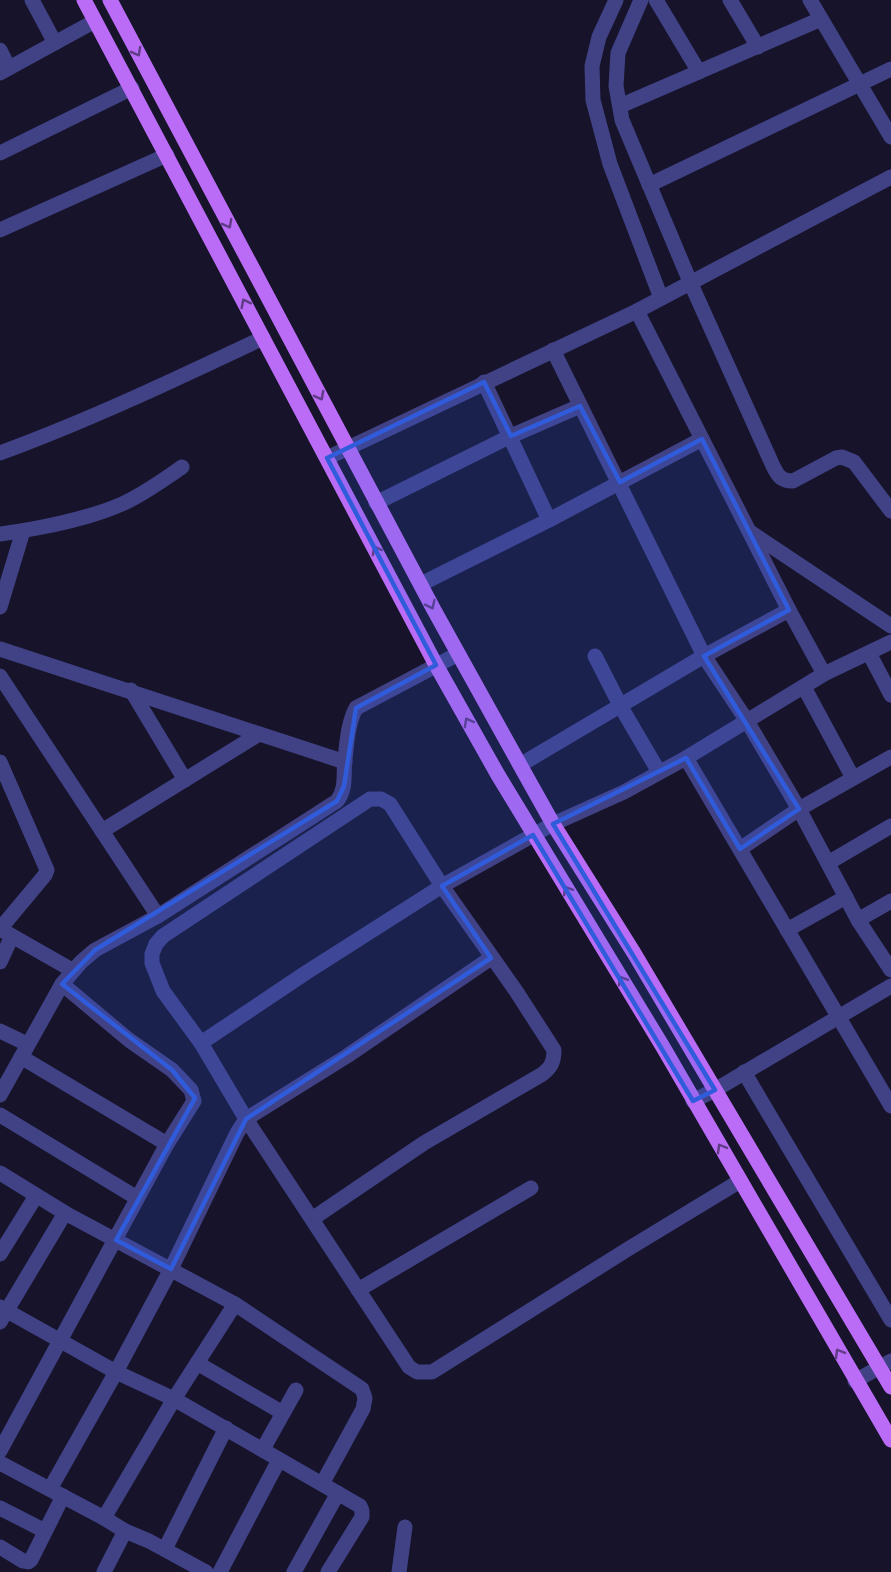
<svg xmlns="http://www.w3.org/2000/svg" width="891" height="1572" viewBox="0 0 891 1572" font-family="'Space Grotesk',sans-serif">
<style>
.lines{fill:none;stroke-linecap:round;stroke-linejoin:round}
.minor{stroke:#414286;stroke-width:15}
.major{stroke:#bb6cf6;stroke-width:15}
.oneway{stroke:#603b86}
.marked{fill:#305cdc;fill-opacity:0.2;stroke:#305cdc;stroke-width:4.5;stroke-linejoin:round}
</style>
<rect width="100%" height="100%" fill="#16132a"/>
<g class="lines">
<g class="minor">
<path d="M32,0L55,43"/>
<path d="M616,0L599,37L592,66L593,100L610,164L661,298"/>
<path d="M641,0L618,53L616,86L622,120L691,284L773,466C778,476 781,481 793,481L836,458L842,457L854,462L891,511"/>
<path d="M656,0L699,72"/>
<path d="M730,0L758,47"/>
<path d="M810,0L891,137"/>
<path d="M0,50L9,68"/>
<path d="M0,73L95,21"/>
<path d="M620,106L821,19"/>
<path d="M0,153L132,88"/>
<path d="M649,185L891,69"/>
<path d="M0,230L167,155"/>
<path d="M637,311L789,610L824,674"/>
<path d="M553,350L704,656L747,721L799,809L858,920L891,970"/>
<path d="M484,382L549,520"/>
<path d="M0,453C90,420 176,379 263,338"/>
<path d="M327,458L637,311L891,177"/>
<path d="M376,503L511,436L580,406"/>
<path d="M750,532L891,626"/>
<path d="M0,534C37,529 88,519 122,504C144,494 163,480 182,467"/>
<path d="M421,584L549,520L702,439"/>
<path d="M0,607L23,531"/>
<path d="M0,649L345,762"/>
<path d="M869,653L891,695"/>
<path d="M595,656L621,707L659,772"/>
<path d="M0,676L158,916"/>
<path d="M804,687L853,778"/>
<path d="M131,690L185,780"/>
<path d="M686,758L891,1106"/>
<path d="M0,762L47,870L45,875L0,929"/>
<path d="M520,765L704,656L789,610"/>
<path d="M102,831L259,734"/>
<path d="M740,849L799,809L891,757"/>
<path d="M828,863L891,826"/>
<path d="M858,920L891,901"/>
<path d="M0,929L72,970"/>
<path d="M787,930L846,897"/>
<path d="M0,962L12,936"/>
<path d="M0,1031L27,1044"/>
<path d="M201,1043L307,972L442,886L553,824L624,792L686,758L824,674L891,642"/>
<path d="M21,1057L167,1144"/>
<path d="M744,1072L891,1320"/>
<path d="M0,1095L62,984L81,962L95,950L158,916L337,801C347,788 343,774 345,759C347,742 348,723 356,708L458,654"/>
<path d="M693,1101L715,1090L891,986"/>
<path d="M0,1115L137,1198"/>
<path d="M0,1173L65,1213L235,1304L362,1389L365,1398L363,1409L322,1484"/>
<path d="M312,1219L424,1143L541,1075C551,1068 554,1062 554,1050L516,991L442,886L390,804L381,799H370L163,936L156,944L152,954V963L163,991L201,1043L246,1119L409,1367L417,1372H432L628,1249L740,1181"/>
<path d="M0,1254L36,1196"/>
<path d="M358,1290L531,1188"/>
<path d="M0,1307L116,1372L174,1399L360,1506L362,1511V1517L328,1572"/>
<path d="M0,1322L65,1213"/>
<path d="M197,1363L283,1413"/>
<path d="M855,1381L891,1361"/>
<path d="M263,1449L296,1390"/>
<path d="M0,1451L167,1144L194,1101L191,1090L172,1070L129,1040L62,984"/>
<path d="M0,1463L104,1518L125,1531L149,1541L206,1572"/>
<path d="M50,1489L116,1372L171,1269L237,1133L246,1119L347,1056L491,958"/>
<path d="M0,1508L45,1531"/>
<path d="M104,1518L174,1399L235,1304"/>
<path d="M0,1547L23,1561L28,1562L31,1560L63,1496"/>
<path d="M165,1549L226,1428"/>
<path d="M104,1572L125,1531"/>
<path d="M220,1572L279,1460"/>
<path d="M294,1572L338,1493"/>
<path d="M399,1572L405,1527"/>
</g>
<g class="major">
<path d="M84,0L436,665L498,775L663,1047L891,1440"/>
<path d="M110,0L434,610L520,765L553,824L634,953L891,1387"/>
</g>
</g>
<defs><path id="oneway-chevron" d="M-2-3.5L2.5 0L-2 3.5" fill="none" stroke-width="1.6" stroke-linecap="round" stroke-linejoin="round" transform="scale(1.5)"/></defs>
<g class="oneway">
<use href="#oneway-chevron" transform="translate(137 52) rotate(62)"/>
<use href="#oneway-chevron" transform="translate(228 224) rotate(62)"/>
<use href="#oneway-chevron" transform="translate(245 303) rotate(-117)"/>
<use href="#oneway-chevron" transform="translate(320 396) rotate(62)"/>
<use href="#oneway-chevron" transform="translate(376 550) rotate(-119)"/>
<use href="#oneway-chevron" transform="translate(431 605) rotate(64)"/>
<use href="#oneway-chevron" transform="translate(468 722) rotate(-119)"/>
<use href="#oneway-chevron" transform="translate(567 890) rotate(-122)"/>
<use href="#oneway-chevron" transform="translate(622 980) rotate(-121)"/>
<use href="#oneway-chevron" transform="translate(721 1148) rotate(-120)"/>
<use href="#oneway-chevron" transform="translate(839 1353) rotate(-120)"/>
</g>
<path class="marked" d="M484,382L511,436L580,406L620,482L702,439L789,610L704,656L799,809L740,849L686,758L553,824L715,1090L693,1101L533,835L442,886L491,958L246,1119L171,1269L116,1240L195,1098L172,1070L62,984L95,950L337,801L344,786L356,708L436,665L327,458Z"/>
</svg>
